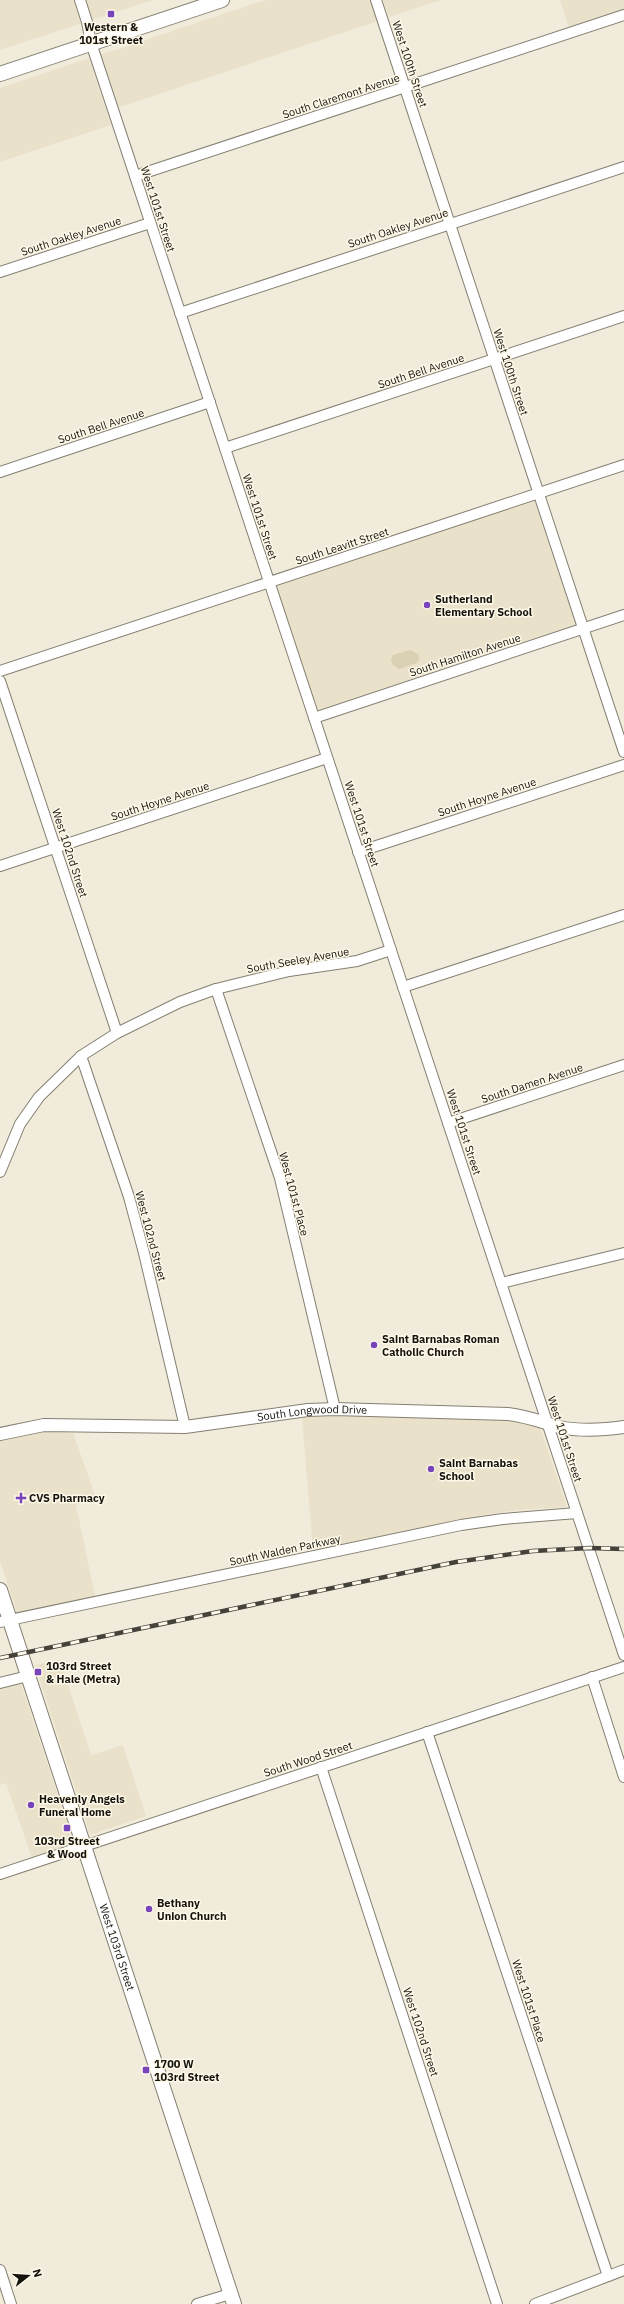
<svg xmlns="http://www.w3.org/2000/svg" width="624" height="2304" viewBox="0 0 624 2304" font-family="'IBM Plex Sans',sans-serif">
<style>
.built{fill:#eae1ca}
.green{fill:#dad0b4}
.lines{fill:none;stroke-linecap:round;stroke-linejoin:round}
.minor-casing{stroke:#847f71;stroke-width:12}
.tertiary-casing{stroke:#847f71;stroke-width:14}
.secondary-casing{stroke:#847f71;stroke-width:16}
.minor{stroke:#fff;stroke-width:10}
.tertiary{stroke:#fff;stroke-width:12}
.secondary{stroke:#fff;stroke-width:14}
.rail-casing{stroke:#45423b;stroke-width:4.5}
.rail{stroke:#fef8e8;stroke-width:3;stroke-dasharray:9;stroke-linecap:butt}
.poi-dot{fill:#74b;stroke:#fef8e8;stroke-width:1.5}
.labels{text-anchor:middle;stroke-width:3;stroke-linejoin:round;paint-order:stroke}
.poi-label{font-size:11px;font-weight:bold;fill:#14120d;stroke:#fef8e8;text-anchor:start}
.street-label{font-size:11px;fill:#14120d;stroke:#fef8e8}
</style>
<rect width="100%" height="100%" fill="#f1ebdb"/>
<g class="built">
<path d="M0,0H153L0,50Z"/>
<path d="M265,0H372L378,21L117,108L100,55Z"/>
<path d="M383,0H441L389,17Z"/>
<path d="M560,0H624V9L569,28Z"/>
<path d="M89,58L111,125L0,162V88Z"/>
<path d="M537,500L578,624L317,710L276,586Z"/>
<path d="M326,1415L505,1420L540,1427L567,1507L517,1510L465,1518L313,1550L302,1418Z"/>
<path d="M43,1431L73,1433L96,1498L76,1505L95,1596L17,1613L0,1561V1440Z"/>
<path d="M60,1660L91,1755L123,1745L146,1816L90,1835L35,1665Z"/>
<path d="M21,1684L74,1844L32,1858L6,1783L0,1785V1688Z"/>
</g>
<path class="green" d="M410,650L418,654L419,659L417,663L399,669L393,665L391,661L393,655Z"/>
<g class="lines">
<g class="minor-casing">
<g id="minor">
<path d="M80,0L87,22L91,43L624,1655"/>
<path d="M376,0L624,752"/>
<path d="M135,176L624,15"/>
<path d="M0,272L150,223"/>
<path d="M180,313L624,167"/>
<path d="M225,448L624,316"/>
<path d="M0,472L210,402"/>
<path d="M0,671L624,465"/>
<path d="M0,681L117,1033"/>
<path d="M314,718L624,615"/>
<path d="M358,852L624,765"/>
<path d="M0,866L327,758"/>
<path d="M403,987L624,915"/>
<path d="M216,989L280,1178L335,1409"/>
<path d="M81,1056L129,1197L144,1253L185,1427"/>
<path d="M448,1123L624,1065"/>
<path d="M0,1172L20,1124L39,1097L81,1056L117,1033L180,1002L216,989L289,971L357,961L391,950"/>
<path d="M501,1283L624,1253"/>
<path d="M0,1622L461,1525L503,1519L577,1513"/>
<path d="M592,1677L624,1777"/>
<path d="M0,1683L28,1676"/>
<path d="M427,1732L608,2276"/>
<path d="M321,1767L497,2304"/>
<path d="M0,1874L624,1667"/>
<path d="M0,2270L11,2304"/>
<path d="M197,2304L230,2294"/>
<path d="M535,2304L624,2270"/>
</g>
</g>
<g class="tertiary-casing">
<g id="tertiary">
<path id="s1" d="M0,1434L44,1425L185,1427L308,1410L335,1409L508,1414C526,1416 542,1422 559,1427C579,1431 603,1430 624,1427"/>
</g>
</g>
<g class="secondary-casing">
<g id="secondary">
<path d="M0,74L222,0"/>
<path id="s2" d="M0,1590L234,2304"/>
</g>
</g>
<use href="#minor" class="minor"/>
<use href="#tertiary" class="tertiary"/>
<use href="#secondary" class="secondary"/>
<g class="rail-casing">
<path id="rail" d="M0,1658L456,1562L533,1551L589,1548L624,1549"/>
</g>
<use href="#rail" class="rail"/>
</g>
<g class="poi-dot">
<rect x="107" y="10" width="8" height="8" rx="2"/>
<circle cx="427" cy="605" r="4"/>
<circle cx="374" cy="1345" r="4"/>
<circle cx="431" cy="1469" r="4"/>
<path d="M19 1492h4v4h4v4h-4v4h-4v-4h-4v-4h4z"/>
<rect x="34" y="1668" width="8" height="8" rx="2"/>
<circle cx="31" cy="1805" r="4"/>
<rect x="63" y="1824" width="8" height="8" rx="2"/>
<circle cx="149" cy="1909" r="4"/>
<rect x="142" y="2066" width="8" height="8" rx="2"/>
</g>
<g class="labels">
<g class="poi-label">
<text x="111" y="31" text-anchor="middle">Western &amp;<tspan x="111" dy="13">101st Street</tspan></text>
<text x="435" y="603">Sutherland<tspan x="435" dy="13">Elementary School</tspan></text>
<text x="382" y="1343">Saint Barnabas Roman<tspan x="382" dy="13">Catholic Church</tspan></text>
<text x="439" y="1467">Saint Barnabas<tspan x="439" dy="13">School</tspan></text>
<text x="29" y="1502">CVS Pharmacy</text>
<text x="46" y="1670">103rd Street<tspan x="46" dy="13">&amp; Hale (Metra)</tspan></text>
<text x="39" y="1803">Heavenly Angels<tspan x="39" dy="13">Funeral Home</tspan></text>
<text x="67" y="1845" text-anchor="middle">103rd Street<tspan x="67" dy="13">&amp; Wood</tspan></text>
<text x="157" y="1907">Bethany<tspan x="157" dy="13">Union Church</tspan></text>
<text x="154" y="2068">1700 W<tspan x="154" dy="13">103rd Street</tspan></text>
</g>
<g class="street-label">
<text transform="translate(410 64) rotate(72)" y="4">West 100th Street</text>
<text transform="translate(341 96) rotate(-18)" y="4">South Claremont Avenue</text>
<text transform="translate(158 209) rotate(72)" y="4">West 101st Street</text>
<text transform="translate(398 228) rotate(-18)" y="4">South Oakley Avenue</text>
<text transform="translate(71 236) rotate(-18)" y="4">South Oakley Avenue</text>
<text transform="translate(421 371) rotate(-18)" y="4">South Bell Avenue</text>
<text transform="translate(511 372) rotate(72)" y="4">West 100th Street</text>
<text transform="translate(101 426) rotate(-18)" y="4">South Bell Avenue</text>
<text transform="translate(260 517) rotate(72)" y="4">West 101st Street</text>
<text transform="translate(342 546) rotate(-18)" y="4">South Leavitt Street</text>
<text transform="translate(465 655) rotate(-18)" y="4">South Hamilton Avenue</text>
<text transform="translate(487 797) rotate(-18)" y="4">South Hoyne Avenue</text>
<text transform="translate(160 801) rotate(-18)" y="4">South Hoyne Avenue</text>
<text transform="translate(362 824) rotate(72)" y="4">West 101st Street</text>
<text transform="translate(70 853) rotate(72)" y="4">West 102nd Street</text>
<text transform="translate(298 960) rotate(-10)" y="4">South Seeley Avenue</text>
<text transform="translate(532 1083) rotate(-18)" y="4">South Damen Avenue</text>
<text transform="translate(464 1132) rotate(72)" y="4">West 101st Street</text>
<text transform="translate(294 1194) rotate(75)" y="4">West 101st Place</text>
<text transform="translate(151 1236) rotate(75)" y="4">West 102nd Street</text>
<text dy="4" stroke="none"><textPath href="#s1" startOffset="314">South Longwood Drive</textPath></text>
<text transform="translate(565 1439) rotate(72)" y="4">West 101st Street</text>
<text transform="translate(285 1550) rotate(-12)" y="4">South Walden Parkway</text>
<text transform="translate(308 1759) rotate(-18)" y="4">South Wood Street</text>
<text dy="4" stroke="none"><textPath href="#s2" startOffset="376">West 103rd Street</textPath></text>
<text transform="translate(529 2001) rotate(72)" y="4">West 101st Place</text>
<text transform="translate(421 2032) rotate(72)" y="4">West 102nd Street</text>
</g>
</g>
<g transform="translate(28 2276) rotate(73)" stroke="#fef8e8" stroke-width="3" paint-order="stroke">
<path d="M0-3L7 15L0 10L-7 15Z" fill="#14120d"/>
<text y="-6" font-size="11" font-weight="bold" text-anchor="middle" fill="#14120d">N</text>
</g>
</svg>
